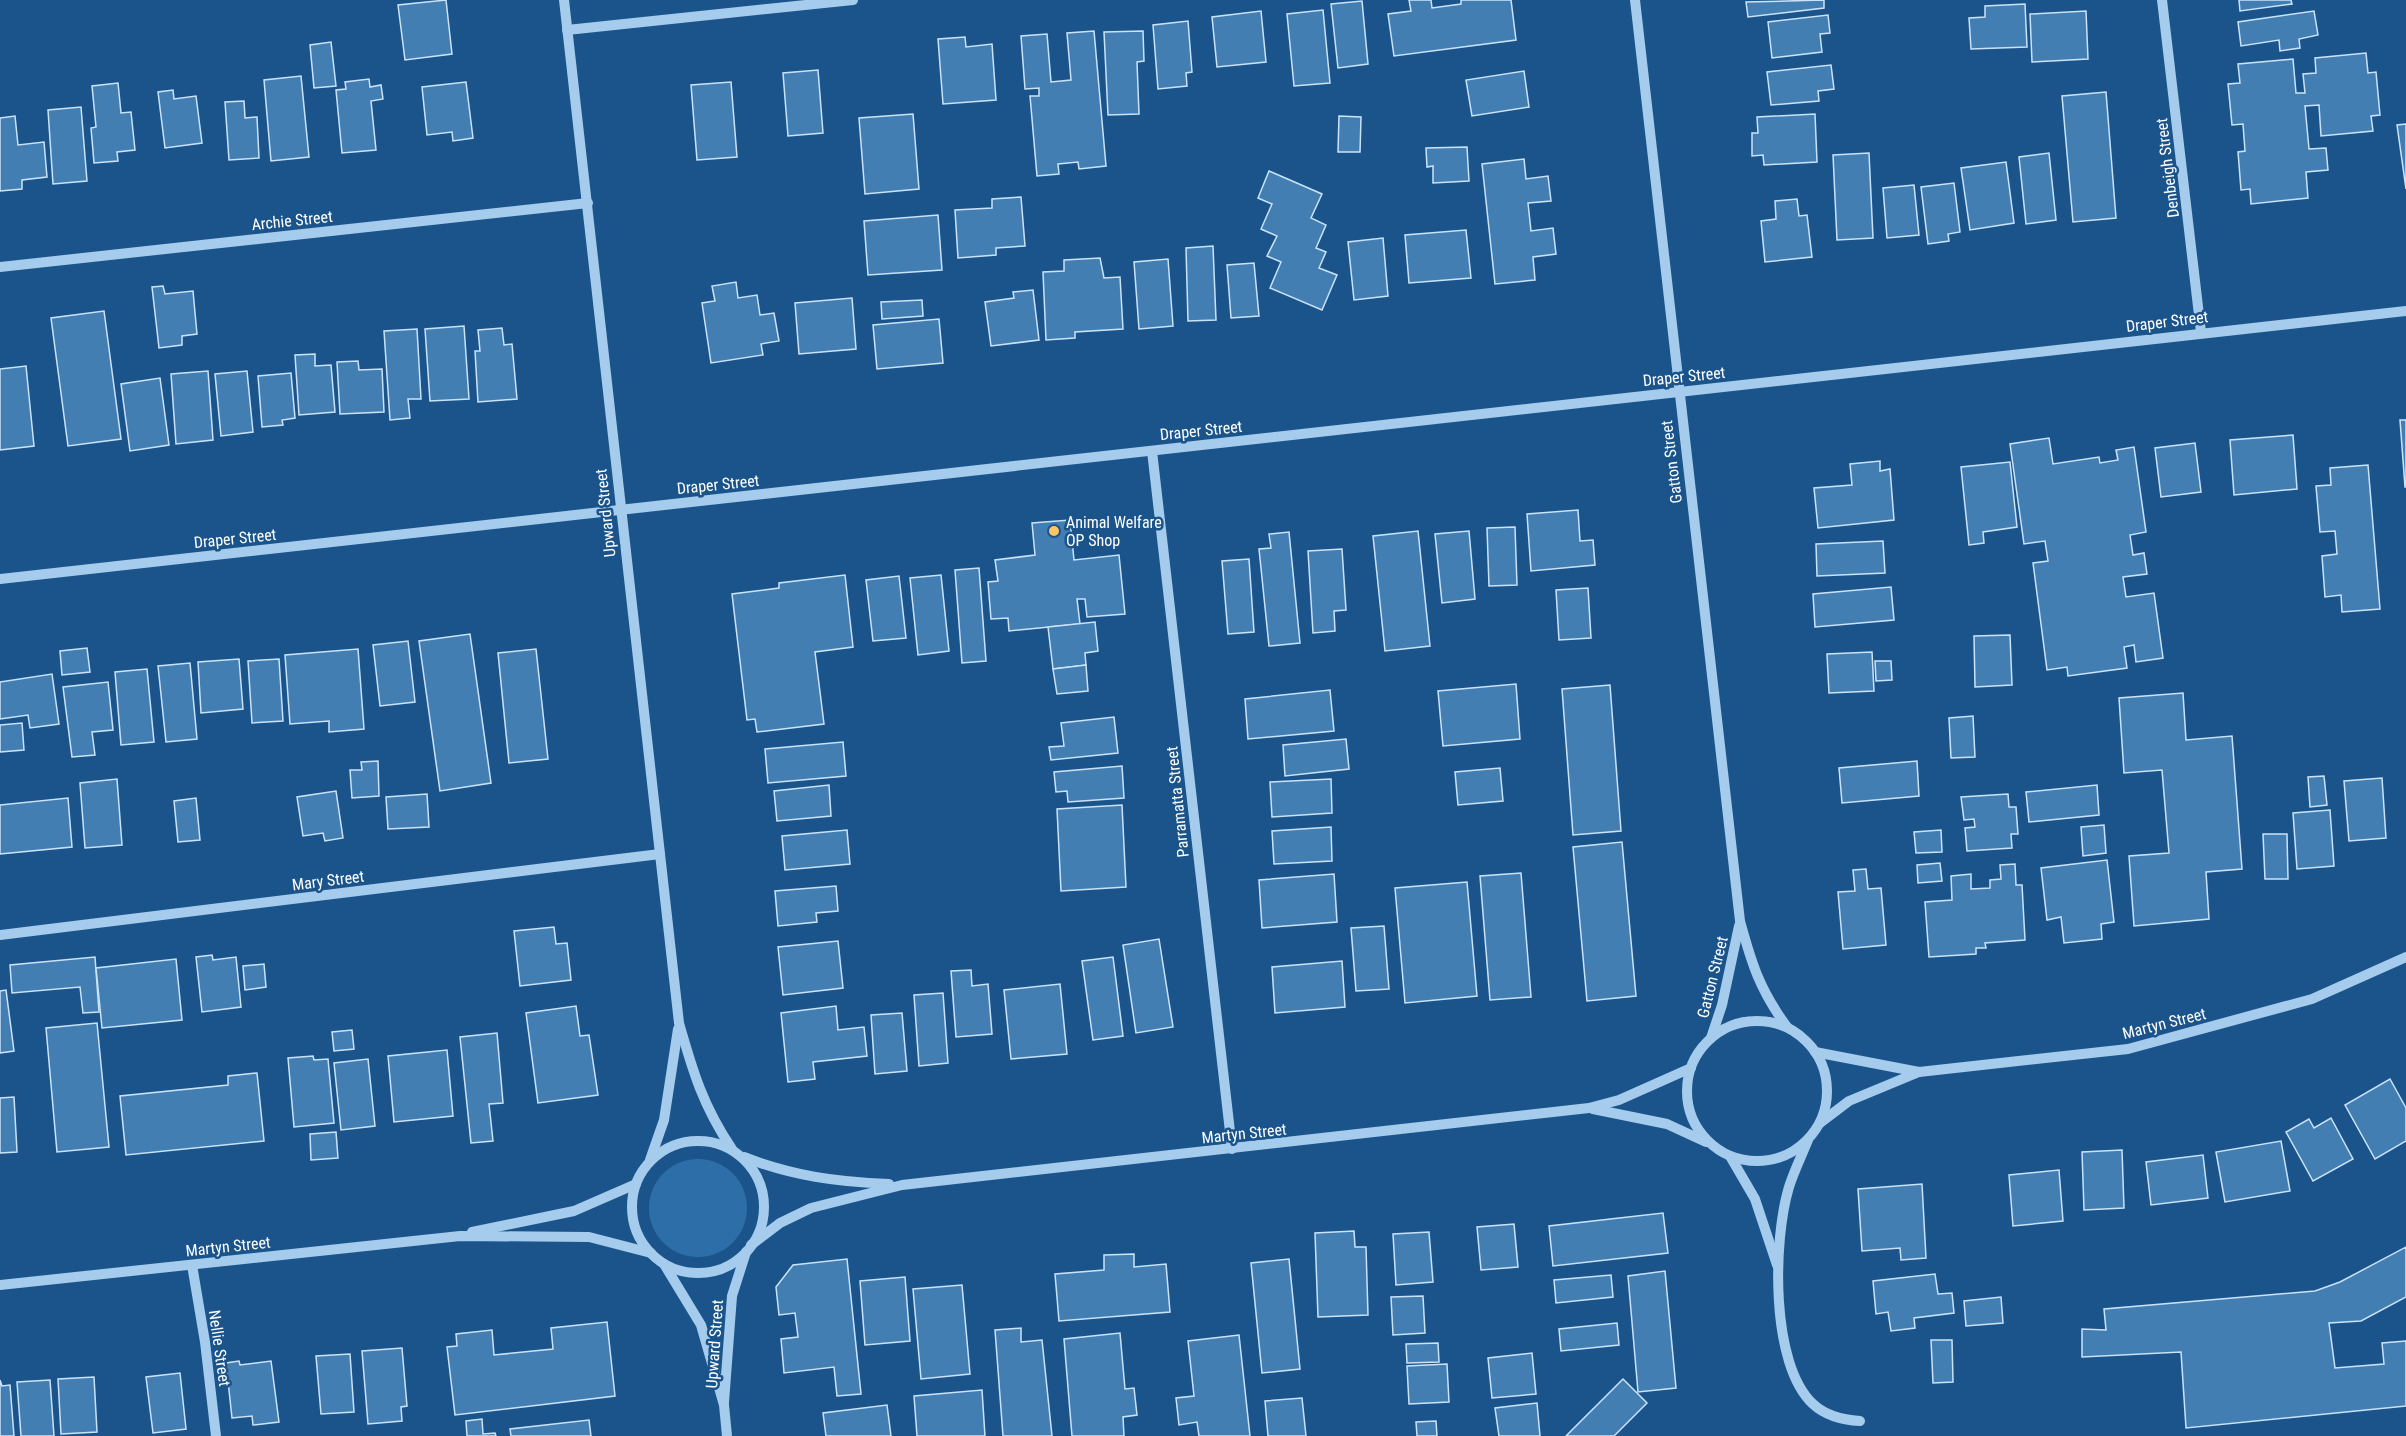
<svg xmlns="http://www.w3.org/2000/svg" width="2406" height="1436" viewBox="0 0 2406 1436" font-family="'Roboto Condensed',sans-serif">
<style>
.green{fill:#2d6ea9}
.building{fill:#437eb3;stroke:#cae3fa;stroke-width:1.5}
.lines{fill:none;stroke-linecap:round;stroke-linejoin:round}
.minor{stroke:#a5cbed;stroke-width:10}
.poi-dot{fill:#ffc561;stroke:#1a548b;stroke-width:2}
.labels{text-anchor:middle;stroke-width:5;stroke-linejoin:round;paint-order:stroke}
.street-label{font-size:16px;fill:#fff;stroke:#1a548b}
.poi-label{font-size:16px;fill:#fff;stroke:#1a548b;text-anchor:start}
</style>
<rect width="100%" height="100%" fill="#1a548b"/>
<circle class="green" cx="698" cy="1208" r="49"/>
<g class="building">
<path d="M446,0L452,54L405,60L398,5Z"/>
<path d="M1409,0H1431L1432,8L1461,4V0H1511L1516,40L1394,56L1388,14L1411,11Z"/>
<path d="M1824,0V8L1748,17L1746,2Z"/>
<path d="M2239,0H2291L2292,4L2240,11Z"/>
<path d="M1362,1L1368,64L1338,68L1331,4Z"/>
<path d="M2025,4L2027,47L1971,49L1969,18L1985,17V6Z"/>
<path d="M1323,10L1330,83L1294,86L1287,14Z"/>
<path d="M1261,11L1266,62L1217,67L1212,17Z"/>
<path d="M2086,11L2088,59L2032,62L2030,14Z"/>
<path d="M2314,11L2318,35L2299,39L2300,48L2280,51L2279,40L2241,46L2238,22Z"/>
<path d="M1828,15L1830,33L1820,34L1822,52L1772,58L1768,22Z"/>
<path d="M1188,21L1192,72L1186,73L1187,86L1158,89L1153,25Z"/>
<path d="M1094,31L1106,166L1079,169L1078,162L1058,164L1059,174L1037,176L1030,96H1039V88L1025,89L1021,36L1047,34L1051,82L1071,80L1067,33Z"/>
<path d="M1143,31L1144,61L1137,62L1139,114L1108,115L1104,32Z"/>
<path d="M965,37L966,47L992,44L996,100L943,104L938,39Z"/>
<path d="M331,42L336,86L314,88L310,45Z"/>
<path d="M2366,53L2368,73L2376,72L2380,115L2371,116L2373,131L2321,136L2319,105L2305,106L2309,149L2326,148L2328,170L2306,172L2308,198L2251,204L2250,189L2241,190L2238,152L2245,151L2243,124L2232,125L2228,84L2240,83L2238,64L2293,59L2296,93H2305L2303,74L2316,73L2315,58Z"/>
<path d="M1831,65L1834,89L1818,91L1819,101L1771,105L1767,72Z"/>
<path d="M818,70L823,133L788,136L783,73Z"/>
<path d="M1524,71L1529,107L1472,116L1466,80Z"/>
<path d="M301,76L309,157L271,161L264,80Z"/>
<path d="M369,79L370,87L381,85L383,99L371,101L376,150L342,153L336,90L346,89L345,82Z"/>
<path d="M466,82L473,138L453,141L452,132L427,135L422,87Z"/>
<path d="M731,82L737,157L697,160L691,85Z"/>
<path d="M118,83L121,113L131,112L135,150L117,152L118,161L94,163L91,128L96,127L92,86Z"/>
<path d="M173,90L174,99L196,96L202,143L165,148L158,92Z"/>
<path d="M2106,92L2116,218L2073,222L2062,96Z"/>
<path d="M244,101L245,118L257,117L259,158L229,160L225,102Z"/>
<path d="M81,107L87,181L53,184L48,110Z"/>
<path d="M913,114L919,189L865,194L859,118Z"/>
<path d="M1815,114L1817,162L1764,165L1763,155L1752,156V133H1758L1757,117Z"/>
<path d="M15,116L18,145L44,142L47,177L22,180V189L0,191V118Z"/>
<path d="M1339,116L1361,117L1360,152H1338Z"/>
<path d="M2406,124V189L2397,125Z"/>
<path d="M1467,147L1469,181L1433,183V166L1427,167L1426,148Z"/>
<path d="M1869,153L1873,238L1837,240L1833,155Z"/>
<path d="M2049,153L2056,220L2026,224L2019,157Z"/>
<path d="M1524,159L1526,179L1548,176L1551,201L1528,203L1531,231L1553,228L1556,254L1533,257L1535,280L1495,284L1482,164Z"/>
<path d="M2006,162L2014,223L1970,230L1961,168Z"/>
<path d="M1269,171L1322,194L1311,218L1326,225L1316,248L1326,252L1319,268L1337,275L1322,310L1270,288L1281,262L1267,256L1277,236L1261,229L1272,204L1258,198Z"/>
<path d="M1954,183L1960,232L1948,234L1949,241L1928,244L1921,187Z"/>
<path d="M1914,185L1919,235L1887,238L1883,188Z"/>
<path d="M1021,197L1025,246L996,248V255L958,258L955,210L992,208V199Z"/>
<path d="M1797,199L1799,216L1807,215L1812,257L1765,262L1761,221L1776,219L1775,201Z"/>
<path d="M938,215L942,270L868,275L864,221Z"/>
<path d="M1466,230L1471,278L1409,283L1405,235Z"/>
<path d="M1383,238L1388,296L1354,300L1348,242Z"/>
<path d="M1213,246L1216,320L1188,321L1186,248Z"/>
<path d="M1100,258L1104,278L1120,277L1123,329L1075,332V338L1046,340L1043,272L1064,271V260Z"/>
<path d="M1168,259L1173,326L1139,329L1134,262Z"/>
<path d="M1254,263L1259,316L1231,318L1227,265Z"/>
<path d="M736,282L738,298L757,295L760,315L774,313L779,341L761,344L763,355L711,363L702,303L715,301L712,286Z"/>
<path d="M163,286L165,294L193,291L197,334L182,336V345L159,348L152,287Z"/>
<path d="M1033,290L1039,340L991,346L985,302L1014,298L1013,292Z"/>
<path d="M852,298L856,349L799,354L795,303Z"/>
<path d="M922,300L923,316L882,319L881,302Z"/>
<path d="M104,311L121,439L68,446L51,318Z"/>
<path d="M939,319L943,363L877,369L873,325Z"/>
<path d="M464,326L469,399L430,401L425,329Z"/>
<path d="M502,328L504,345L512,344L517,399L478,402L475,351H480L478,330Z"/>
<path d="M417,329L421,399H408L410,418L390,420L384,331Z"/>
<path d="M315,354V366L331,365L335,412L299,415L295,355Z"/>
<path d="M358,361L359,370L382,369L384,412L340,414L337,362Z"/>
<path d="M26,366L34,446L0,450V369Z"/>
<path d="M208,371L213,440L176,444L171,374Z"/>
<path d="M247,371L253,432L221,436L215,374Z"/>
<path d="M291,373L295,418L282,420L283,425L262,427L258,376Z"/>
<path d="M160,378L169,445L130,451L121,384Z"/>
<path d="M2400,420H2406V487H2405Z"/>
<path d="M2293,435L2297,489L2234,495L2230,440Z"/>
<path d="M2049,438L2053,464L2099,457L2100,463L2118,460L2116,450L2134,447L2146,532L2130,535L2133,555L2144,553L2147,574L2123,577L2126,597L2154,593L2163,658L2136,662L2134,645L2124,647L2127,668L2068,676L2067,667L2047,670L2033,563L2048,561L2045,541L2024,544L2010,444Z"/>
<path d="M2195,443L2201,492L2161,497L2155,448Z"/>
<path d="M1880,461V471L1890,469L1894,520L1818,528L1814,488L1852,485L1850,464Z"/>
<path d="M2010,462L2017,527L1983,532L1984,543L1969,545L1961,467Z"/>
<path d="M2368,465L2380,609L2342,612L2341,595L2325,597L2322,556L2337,554L2335,531L2320,532L2316,486L2331,485L2330,468Z"/>
<path d="M1578,510L1580,541L1593,540L1595,565L1531,571L1527,514Z"/>
<path d="M1070,520L1074,560L1119,555L1125,614L1087,617L1085,599H1077L1080,624L1009,631L1008,618L991,619L988,582L998,581L995,560L1035,555L1032,523Z"/>
<path d="M1515,527L1517,585L1489,586L1487,528Z"/>
<path d="M1418,531L1430,646L1385,651L1373,536Z"/>
<path d="M1469,531L1475,599L1442,603L1435,534Z"/>
<path d="M1289,532L1300,643L1269,646L1259,549L1271,548L1269,534Z"/>
<path d="M1883,541L1885,573L1817,576L1816,544Z"/>
<path d="M1342,549L1346,610L1334,611L1335,631L1313,633L1308,551Z"/>
<path d="M1249,559L1254,632L1228,634L1222,561Z"/>
<path d="M979,568L986,661L962,663L955,570Z"/>
<path d="M845,575L853,647L815,652L824,724L757,732L755,719L747,720L732,594L779,588V583Z"/>
<path d="M941,575L949,651L918,655L910,578Z"/>
<path d="M899,576L906,638L873,641L866,580Z"/>
<path d="M1891,587L1894,620L1815,627L1813,594Z"/>
<path d="M1588,588L1591,638L1559,640L1556,590Z"/>
<path d="M1095,622L1098,651L1085,653L1086,665L1053,669L1048,627Z"/>
<path d="M470,634L491,783L440,791L419,641Z"/>
<path d="M2010,635L2012,685L1975,687L1974,636Z"/>
<path d="M408,641L415,702L380,706L373,645Z"/>
<path d="M87,648L90,672L62,675L60,651Z"/>
<path d="M358,649L364,729L329,732V721L290,724L285,655Z"/>
<path d="M536,649L548,759L509,763L498,653Z"/>
<path d="M1872,652L1874,691L1829,693L1827,654Z"/>
<path d="M239,659L243,709L201,713L198,662Z"/>
<path d="M279,659L283,721L252,723L248,661Z"/>
<path d="M1875,661H1891L1892,680L1876,681Z"/>
<path d="M190,663L197,739L166,742L158,666Z"/>
<path d="M1086,665L1088,691L1057,694L1053,669Z"/>
<path d="M147,669L154,742L121,745L115,672Z"/>
<path d="M52,674L59,724L30,728L28,715L0,719V682Z"/>
<path d="M108,682L113,730L92,732L95,755L72,757L63,687Z"/>
<path d="M1516,684L1520,739L1443,746L1438,691Z"/>
<path d="M1610,685L1621,831L1573,835L1562,689Z"/>
<path d="M1330,690L1334,731L1248,739L1245,699Z"/>
<path d="M2183,693L2186,740L2232,736L2242,869L2206,872L2209,919L2134,926L2129,856L2169,853L2162,770L2124,773L2119,698Z"/>
<path d="M1973,716L1975,757L1951,758L1949,718Z"/>
<path d="M1114,717L1118,753L1051,760L1049,747L1064,746L1061,723Z"/>
<path d="M22,723L24,750L0,752V725Z"/>
<path d="M1346,739L1349,769L1285,776L1283,745Z"/>
<path d="M843,742L846,776L768,783L765,749Z"/>
<path d="M378,761L379,796L352,798L350,770H362L361,762Z"/>
<path d="M1917,761L1919,796L1842,803L1839,768Z"/>
<path d="M1122,766L1124,798L1068,802L1067,791L1056,792L1054,772Z"/>
<path d="M1500,768L1503,801L1458,805L1455,772Z"/>
<path d="M2324,776L2327,805L2310,807L2308,777Z"/>
<path d="M2382,778L2386,838L2349,841L2344,781Z"/>
<path d="M117,779L122,845L85,848L80,783Z"/>
<path d="M1331,779L1332,813L1272,817L1270,782Z"/>
<path d="M829,785L831,816L777,821L774,791Z"/>
<path d="M2097,785L2099,815L2029,822L2026,792Z"/>
<path d="M336,791L343,838L325,841L323,833L303,836L297,797Z"/>
<path d="M427,794L429,827L388,829L386,797Z"/>
<path d="M2008,794L2009,807H2016L2018,834H2011L2012,848L1967,851L1965,828L1975,827L1974,819L1964,820L1961,797Z"/>
<path d="M68,798L72,847L0,854V805Z"/>
<path d="M196,798L200,840L178,842L174,801Z"/>
<path d="M1122,805L1126,887L1061,891L1057,809Z"/>
<path d="M2330,810L2334,866L2297,869L2293,813Z"/>
<path d="M2104,825L2106,853L2083,856L2081,827Z"/>
<path d="M1331,827L1332,861L1274,864L1272,831Z"/>
<path d="M847,830L850,864L785,870L782,836Z"/>
<path d="M1941,830L1942,852L1916,853L1914,832Z"/>
<path d="M2263,834H2287L2288,879H2265Z"/>
<path d="M1622,842L1636,996L1587,1001L1573,847Z"/>
<path d="M2107,860L2114,922L2101,924L2102,939L2064,943L2061,917L2047,920L2041,868Z"/>
<path d="M1940,863L1942,881L1918,883L1917,865Z"/>
<path d="M2015,864L2016,885H2022L2025,940L1985,943L1986,948H1976V954L1929,957L1925,902L1952,900L1951,876L1971,874V889L1990,888V880L2001,879L2000,865Z"/>
<path d="M1866,869L1868,889L1881,888L1886,945L1843,949L1838,892L1855,891L1853,870Z"/>
<path d="M1521,873L1531,997L1490,1000L1480,876Z"/>
<path d="M1334,874L1337,922L1262,928L1259,880Z"/>
<path d="M1467,882L1477,996L1405,1003L1395,888Z"/>
<path d="M836,886L838,911L816,913L817,922L778,926L775,891Z"/>
<path d="M1384,926L1389,989L1356,991L1351,928Z"/>
<path d="M554,927L556,944L567,943L571,980L520,986L514,931Z"/>
<path d="M1159,939L1173,1027L1136,1033L1123,945Z"/>
<path d="M838,941L843,988L783,995L778,947Z"/>
<path d="M212,955L213,960L236,957L241,1007L202,1012L196,957Z"/>
<path d="M95,957L99,1012L83,1013L80,987L12,993L10,965Z"/>
<path d="M1113,957L1123,1036L1093,1040L1082,961Z"/>
<path d="M176,959L182,1020L102,1028L96,968Z"/>
<path d="M1342,961L1345,1007L1275,1013L1272,967Z"/>
<path d="M264,964L266,987L245,990L243,966Z"/>
<path d="M971,970L972,986L988,984L992,1034L956,1037L951,971Z"/>
<path d="M1060,984L1067,1054L1011,1059L1004,990Z"/>
<path d="M6,990L14,1051L0,1053V991Z"/>
<path d="M943,993L948,1063L919,1066L914,995Z"/>
<path d="M576,1006L580,1036L589,1035L598,1095L538,1103L526,1013Z"/>
<path d="M836,1006L838,1030L864,1027L867,1056L813,1062L815,1079L788,1082L781,1013Z"/>
<path d="M902,1013L907,1071L875,1074L871,1015Z"/>
<path d="M97,1023L109,1147L57,1152L46,1028Z"/>
<path d="M352,1030L354,1049L334,1051L332,1032Z"/>
<path d="M497,1033L503,1103L489,1104L493,1141L471,1143L460,1037Z"/>
<path d="M447,1050L453,1116L394,1122L388,1056Z"/>
<path d="M313,1056L314,1060L328,1059L334,1123L294,1127L288,1058Z"/>
<path d="M368,1059L375,1126L341,1130L334,1063Z"/>
<path d="M257,1073L264,1141L126,1155L120,1096L228,1085V1076Z"/>
<path d="M2390,1079L2406,1108V1141L2375,1159L2345,1105Z"/>
<path d="M14,1097L17,1152L0,1153V1098Z"/>
<path d="M2331,1118L2353,1159L2313,1181L2286,1132L2309,1119L2314,1128Z"/>
<path d="M336,1132L338,1158L311,1160L310,1134Z"/>
<path d="M2281,1141L2290,1191L2225,1202L2216,1152Z"/>
<path d="M2122,1150L2124,1208L2084,1210L2082,1152Z"/>
<path d="M2203,1155L2208,1198L2151,1205L2146,1162Z"/>
<path d="M2059,1170L2063,1221L2013,1226L2009,1175Z"/>
<path d="M1922,1184L1926,1258L1901,1260L1900,1248L1862,1251L1858,1189Z"/>
<path d="M1663,1213L1668,1253L1553,1266L1549,1226Z"/>
<path d="M1514,1224L1518,1267L1481,1270L1477,1227Z"/>
<path d="M1354,1231L1355,1247H1366L1368,1315L1318,1317L1315,1233Z"/>
<path d="M1429,1232L1433,1282L1396,1285L1393,1234Z"/>
<path d="M2406,1247V1297L2361,1321L2329,1323L2335,1368L2384,1364L2382,1343L2406,1341V1406L2186,1428L2181,1352L2082,1357V1329L2106,1330L2104,1309L2315,1291L2340,1282Z"/>
<path d="M1134,1254V1267L1166,1264L1170,1312L1059,1321L1055,1274L1104,1270V1255Z"/>
<path d="M847,1259L861,1394L837,1396L834,1367L784,1373L781,1339L798,1337L795,1313L779,1315L776,1287L793,1265Z"/>
<path d="M1289,1259L1300,1369L1262,1373L1251,1263Z"/>
<path d="M1665,1271L1676,1388L1638,1392L1628,1276Z"/>
<path d="M1935,1274L1938,1294L1952,1293L1954,1313L1914,1318L1915,1328L1891,1331L1888,1312L1876,1314L1873,1281Z"/>
<path d="M1611,1275L1613,1297L1556,1303L1554,1280Z"/>
<path d="M905,1277L910,1341L865,1345L860,1281Z"/>
<path d="M962,1285L970,1374L921,1379L913,1289Z"/>
<path d="M1423,1296L1425,1333L1393,1335L1391,1297Z"/>
<path d="M2001,1297L2003,1323L1966,1326L1964,1301Z"/>
<path d="M607,1322L615,1396L455,1415L447,1347L457,1346L456,1334L492,1330L494,1355L553,1349L551,1328Z"/>
<path d="M1617,1323L1619,1345L1561,1351L1559,1329Z"/>
<path d="M1021,1328V1342L1042,1340L1052,1436H1003L995,1330Z"/>
<path d="M1120,1333L1125,1389L1134,1388L1137,1415L1123,1417L1124,1436H1072L1064,1339Z"/>
<path d="M1239,1335L1250,1436H1199L1197,1422L1179,1425L1176,1398L1194,1396L1188,1341Z"/>
<path d="M1931,1340H1952L1953,1382L1933,1383Z"/>
<path d="M1438,1343L1439,1362L1407,1363L1406,1344Z"/>
<path d="M402,1348L407,1406L401,1407L402,1421L368,1424L362,1351Z"/>
<path d="M1532,1353L1536,1394L1492,1398L1488,1358Z"/>
<path d="M350,1354L354,1412L321,1414L316,1356Z"/>
<path d="M239,1361L240,1365L271,1361L279,1422L253,1425L252,1416L232,1418L226,1363Z"/>
<path d="M1447,1364L1449,1402L1409,1404L1407,1366Z"/>
<path d="M180,1373L186,1429L153,1433L146,1377Z"/>
<path d="M94,1377L97,1432L61,1434L58,1379Z"/>
<path d="M1623,1379L1647,1403L1614,1436H1566Z"/>
<path d="M0,1380L2,1386L10,1385L14,1436H0Z"/>
<path d="M50,1380L54,1436H21L17,1382Z"/>
<path d="M982,1390L985,1436H917L914,1396Z"/>
<path d="M1302,1398L1306,1436H1268L1265,1401Z"/>
<path d="M1537,1403L1540,1436H1499L1495,1408Z"/>
<path d="M887,1405L891,1436H826L823,1413Z"/>
<path d="M482,1419L483,1434L495,1433L496,1436H467L466,1421Z"/>
<path d="M589,1420L591,1436H511L510,1429Z"/>
<path d="M1436,1421L1437,1436H1417L1416,1422Z"/>
</g>
<g class="lines">
<g class="minor">
<path d="M564,0L679,1023C693,1072 703,1106 732,1149"/>
<path d="M1635,0L1740,921C1752,965 1760,990 1787,1027"/>
<path d="M2162,0L2201,332"/>
<path d="M567,30L853,0"/>
<path d="M0,267L588,203"/>
<path d="M1152,451L1232,1149"/>
<path d="M0,579L2406,311"/>
<path d="M0,935L660,854"/>
<circle cx="1757" cy="1091" r="70"/>
<path d="M1711,1038L1722,1005L1739,926"/>
<path d="M1815,1052L1919,1072L2128,1049L2312,999L2406,957"/>
<path d="M1593,1109L1667,1124L1706,1142"/>
<path d="M1820,1123L1849,1101L1919,1072"/>
<path d="M1808,1140C1802,1155 1794,1171 1789,1187C1773,1240 1770,1364 1813,1404C1826,1416 1842,1420 1860,1421"/>
<circle cx="698" cy="1207" r="66"/>
<path d="M1730,1156L1755,1199L1777,1265"/>
<path d="M744,1157C792,1176 838,1182 889,1184"/>
<path d="M650,1160L664,1120L678,1029"/>
<path d="M472,1232L574,1211L636,1184"/>
<path d="M751,1245L780,1223L811,1208L902,1185L1589,1108L1619,1100L1691,1068"/>
<path d="M664,1264L701,1325L724,1405L727,1436"/>
<path d="M192,1265L205,1342L216,1436"/>
<path d="M0,1285L460,1236L589,1237L651,1253"/>
<path d="M724,1402L732,1296L746,1252"/>
</g>
</g>
<circle class="poi-dot" cx="1054" cy="531" r="6"/>
<g class="labels">
<g class="street-label">
<text transform="translate(2167 168) rotate(-97)" y="6">Denbeigh Street</text>
<text transform="translate(292 220) rotate(-6)" y="6">Archie Street</text>
<text transform="translate(2167 321) rotate(-7)" y="6">Draper Street</text>
<text transform="translate(1684 376) rotate(-6)" y="6">Draper Street</text>
<text transform="translate(1201 430) rotate(-6)" y="6">Draper Street</text>
<text transform="translate(1671 462) rotate(-97)" y="6">Gatton Street</text>
<text transform="translate(718 484) rotate(-6)" y="6">Draper Street</text>
<text transform="translate(605 513) rotate(-96)" y="6">Upward Street</text>
<text transform="translate(235 538) rotate(-6)" y="6">Draper Street</text>
<text transform="translate(1177 802) rotate(-96)" y="6">Parramatta Street</text>
<text transform="translate(328 880) rotate(-7)" y="6">Mary Street</text>
<text transform="translate(1712 977) rotate(-76)" y="6">Gatton Street</text>
<text transform="translate(2164 1023) rotate(-14)" y="6">Martyn Street</text>
<text transform="translate(1244 1133) rotate(-6)" y="6">Martyn Street</text>
<text transform="translate(228 1246) rotate(-6)" y="6">Martyn Street</text>
<text transform="translate(714 1344) rotate(-86)" y="6">Upward Street</text>
<text transform="translate(220 1348) rotate(82)" y="6">Nellie Street</text>
</g>
<g class="poi-label">
<text x="1066" y="528">Animal Welfare<tspan x="1066" dy="18">OP Shop</tspan></text>
</g>
</g>
</svg>
